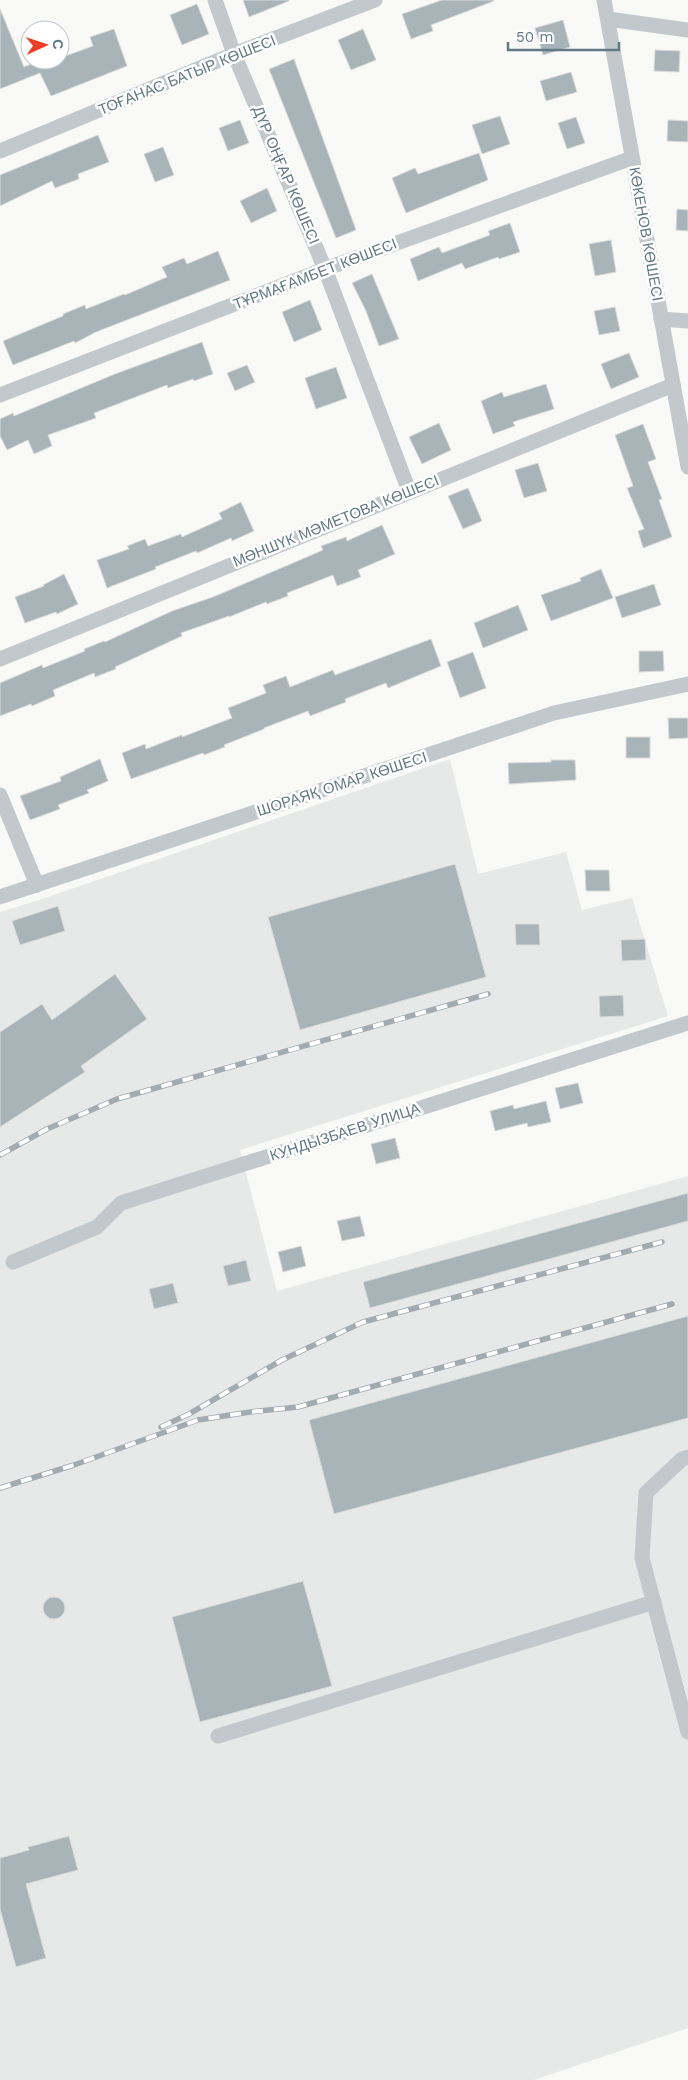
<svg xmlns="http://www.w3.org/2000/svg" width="688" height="2080" viewBox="0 0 688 2080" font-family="'Work Sans',sans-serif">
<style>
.built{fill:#e7e9e8}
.building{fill:#a9b4b9;stroke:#dbdbd9}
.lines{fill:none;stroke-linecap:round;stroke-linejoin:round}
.minor{stroke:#c2c8cb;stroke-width:15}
.rail-casing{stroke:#a1abb0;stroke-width:5.5}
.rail{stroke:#fff;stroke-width:4;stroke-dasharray:11;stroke-linecap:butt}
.labels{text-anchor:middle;stroke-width:5;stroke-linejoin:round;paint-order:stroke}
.street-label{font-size:15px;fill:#637984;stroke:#fff}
</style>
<rect width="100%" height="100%" fill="#f9f9f7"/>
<path class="built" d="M450,759L478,874L566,852L582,910L632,898L668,1016L240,1150L277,1291L688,1176V2028L534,2080H0V912L42,899Z"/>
<g class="building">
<path d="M243,0H289V1L249,17Z"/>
<path d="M442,0H493L494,1L431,25L433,31L411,39L402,14Z"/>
<path d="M197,4L209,34L182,45L170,15Z"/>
<path d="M0,9L24,67L36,62L35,60H60V58L93,46L90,37L114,29L127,66L51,96L40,73L0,89Z"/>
<path d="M563,20L570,47L543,55L535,28Z"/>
<path d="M363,29L376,60L351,70L338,40Z"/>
<path d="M655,50L680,51L679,72L654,71Z"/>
<path d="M294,59L356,230L336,238L269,69Z"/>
<path d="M571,72L577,92L546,101L540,81Z"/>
<path d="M500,116L510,144L482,154L472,125Z"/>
<path d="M576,117L585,143L567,149L558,123Z"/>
<path d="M240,120L249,143L228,151L219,128Z"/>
<path d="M668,120L688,121V142L667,141Z"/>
<path d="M98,135L109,162L78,174L79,179L55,188L52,181L0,206V175Z"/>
<path d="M163,147L174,175L155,182L144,154Z"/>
<path d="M479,153L488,180L406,213L392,178L415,168L418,174Z"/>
<path d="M267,188L277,211L251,223L240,201Z"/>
<path d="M677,209L688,210V231L676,230Z"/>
<path d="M510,223L520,252L499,259L498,257L465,269L462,263L418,281L410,259L439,247L442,253L490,235L488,231Z"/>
<path d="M611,240L616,272L595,276L589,244Z"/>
<path d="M218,251L230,280L96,332L75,343L74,341L13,365L3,341L63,316V314L85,305L86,309L124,294L125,295L167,277L162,267L184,258L187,264Z"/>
<path d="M372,274L399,339L379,346L366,311L352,283Z"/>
<path d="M310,300L322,330L294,342L282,312Z"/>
<path d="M615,307L620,331L599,335L594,311Z"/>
<path d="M202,342L213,374L194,381L193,379L168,388L167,385L94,413L96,418L48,435L52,446L34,454L28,440L7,450L0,436V419L13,413L14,416L115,374Z"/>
<path d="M629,353L639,377L611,389L601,364Z"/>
<path d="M247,365L255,382L235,391L227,373Z"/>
<path d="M336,367L347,398L316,409L305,378Z"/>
<path d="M546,384L554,409L513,422L515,426L493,434L481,401L502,392L504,397Z"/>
<path d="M439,423L451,450L422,464L409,437Z"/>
<path d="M643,424L656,459L648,462L662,499L659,500L672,537L643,548L638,531L644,529L627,488L633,486L615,435Z"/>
<path d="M538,463L547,491L524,498L515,470Z"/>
<path d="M468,488L482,521L463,529L448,496Z"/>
<path d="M241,502L254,531L232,541L231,538L197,553L196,551L155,567L156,569L107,588L97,560L129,549L127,546L145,539L148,546L181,534L182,537L222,519L219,513Z"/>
<path d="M382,525L395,554L358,570L361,577L337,586L333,575L287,593L288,596L267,604L266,602L229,617V616L181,633L182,636L115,667L116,669L95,677L94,673L53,690L55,696L32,706L31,704L0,716V683L42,665L43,668L85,651L84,649L104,641L105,642L172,611L213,597L293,563L323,550L321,546L346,537L347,541Z"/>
<path d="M601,569L613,598L551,621L541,595L581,581L580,578Z"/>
<path d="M64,574L78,604L57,614L56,612L25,623L15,597L44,586L43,585Z"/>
<path d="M654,584L661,605L622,618L615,597Z"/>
<path d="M518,605L528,630L483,648L474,623Z"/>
<path d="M431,639L441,666L388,688L386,683L345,699L346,702L310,716L308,711L264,728V729L224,745L225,747L204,755L203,753L131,779L122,753L145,744L146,749L182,735V737L232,718L228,708L266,693L263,685L286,676L290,687L333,670L335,675Z"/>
<path d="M639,651H663L664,671L639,672Z"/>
<path d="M473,652L486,688L460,698L447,662Z"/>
<path d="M668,718H688V738L669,739Z"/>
<rect x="626" y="737" width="24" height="21"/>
<path d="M100,759L108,781L87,790L89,793L58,805L60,809L30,820L20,796L61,781L60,777Z"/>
<path d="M551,760H575L576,780L509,784L508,763L551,762Z"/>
<path d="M455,864L486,977L300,1030L268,917Z"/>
<path d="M585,870H609L610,891H586Z"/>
<path d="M58,906L65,931L20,945L12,921Z"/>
<path d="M515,924H539L540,945H516Z"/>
<path d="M645,939L646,960L622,961L621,940Z"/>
<path d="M115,974L147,1019L81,1066L85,1072L0,1127V1032L42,1004L52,1020Z"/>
<path d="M623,995L624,1016L600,1017L599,996Z"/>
<path d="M578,1083L583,1103L560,1109L555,1088Z"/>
<path d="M546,1101L551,1122L528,1127L527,1123L495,1131L490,1111L513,1105L514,1109Z"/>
<path d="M395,1138L400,1158L376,1164L371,1144Z"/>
<path d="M688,1193V1221L370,1308L363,1282Z"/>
<path d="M360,1216L365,1236L342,1241L337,1221Z"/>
<path d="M301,1246L306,1266L283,1272L278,1252Z"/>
<path d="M246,1260L251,1281L228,1286L223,1266Z"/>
<path d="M173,1283L178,1303L154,1309L149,1289Z"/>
<path d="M688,1316V1418L334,1514L309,1420Z"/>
<path d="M303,1581L332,1686L200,1722L172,1617Z"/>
<circle cx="54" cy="1608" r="11"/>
<path d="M69,1836L78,1870L26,1884L46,1958L16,1967L0,1909V1858L29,1850L28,1847Z"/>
</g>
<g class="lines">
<g class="minor">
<path d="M215,0L234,54L325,269L409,491"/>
<path d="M604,0L688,467"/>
<path d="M608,19L688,30"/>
<path d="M0,151L234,54L375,0"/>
<path d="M661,319L688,321"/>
<path d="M0,395L325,269L632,158"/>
<path d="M0,659L673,385"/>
<path d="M0,795L37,885"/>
<path d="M0,897L554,713L688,684"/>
<path d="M13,1262L97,1227L121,1203L688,1023"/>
<path d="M688,1457L682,1459L646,1493L642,1558L688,1732"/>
<path d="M218,1736L654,1602"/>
</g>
<g class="rail-casing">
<g id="rail">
<path d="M0,1155L47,1129L117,1099L488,994"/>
<path d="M161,1427L189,1414L282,1360L363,1322L662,1242"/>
<path d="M0,1488L74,1465L198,1420L250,1412L298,1407L672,1304"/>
</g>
</g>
<use href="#rail" class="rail"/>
</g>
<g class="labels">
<g class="street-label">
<text transform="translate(187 75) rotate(-22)" y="5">ТОҒАНАС БАТЫР КӨШЕСІ</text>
<text transform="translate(286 175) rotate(67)" y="5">ДҮР ОҢҒАР КӨШЕСІ</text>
<text transform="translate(646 234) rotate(80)" y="5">КӨКЕНОВ КӨШЕСІ</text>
<text transform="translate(315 274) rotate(-21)" y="5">ТҰРМАҒАМБЕТ КӨШЕСІ</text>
<text transform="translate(336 521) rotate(-22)" y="5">МӘНШҮК МӘМЕТОВА КӨШЕСІ</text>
<text transform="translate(342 784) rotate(-18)" y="5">ШОРАЯҚ ОМАР КӨШЕСІ</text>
<text transform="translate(345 1132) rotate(-18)" y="5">КУНДЫЗБАЕВ УЛИЦА</text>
</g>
</g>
<g transform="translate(45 45) rotate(87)"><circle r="24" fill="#ffffff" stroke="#c1c9ce"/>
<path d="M0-4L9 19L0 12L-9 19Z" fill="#ed3d24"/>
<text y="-8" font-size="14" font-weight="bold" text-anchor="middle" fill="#637984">С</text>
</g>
<path d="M508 42v8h111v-8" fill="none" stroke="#637984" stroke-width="2.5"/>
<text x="516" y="42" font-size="15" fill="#637984" stroke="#ffffff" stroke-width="4" paint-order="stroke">50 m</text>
</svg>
